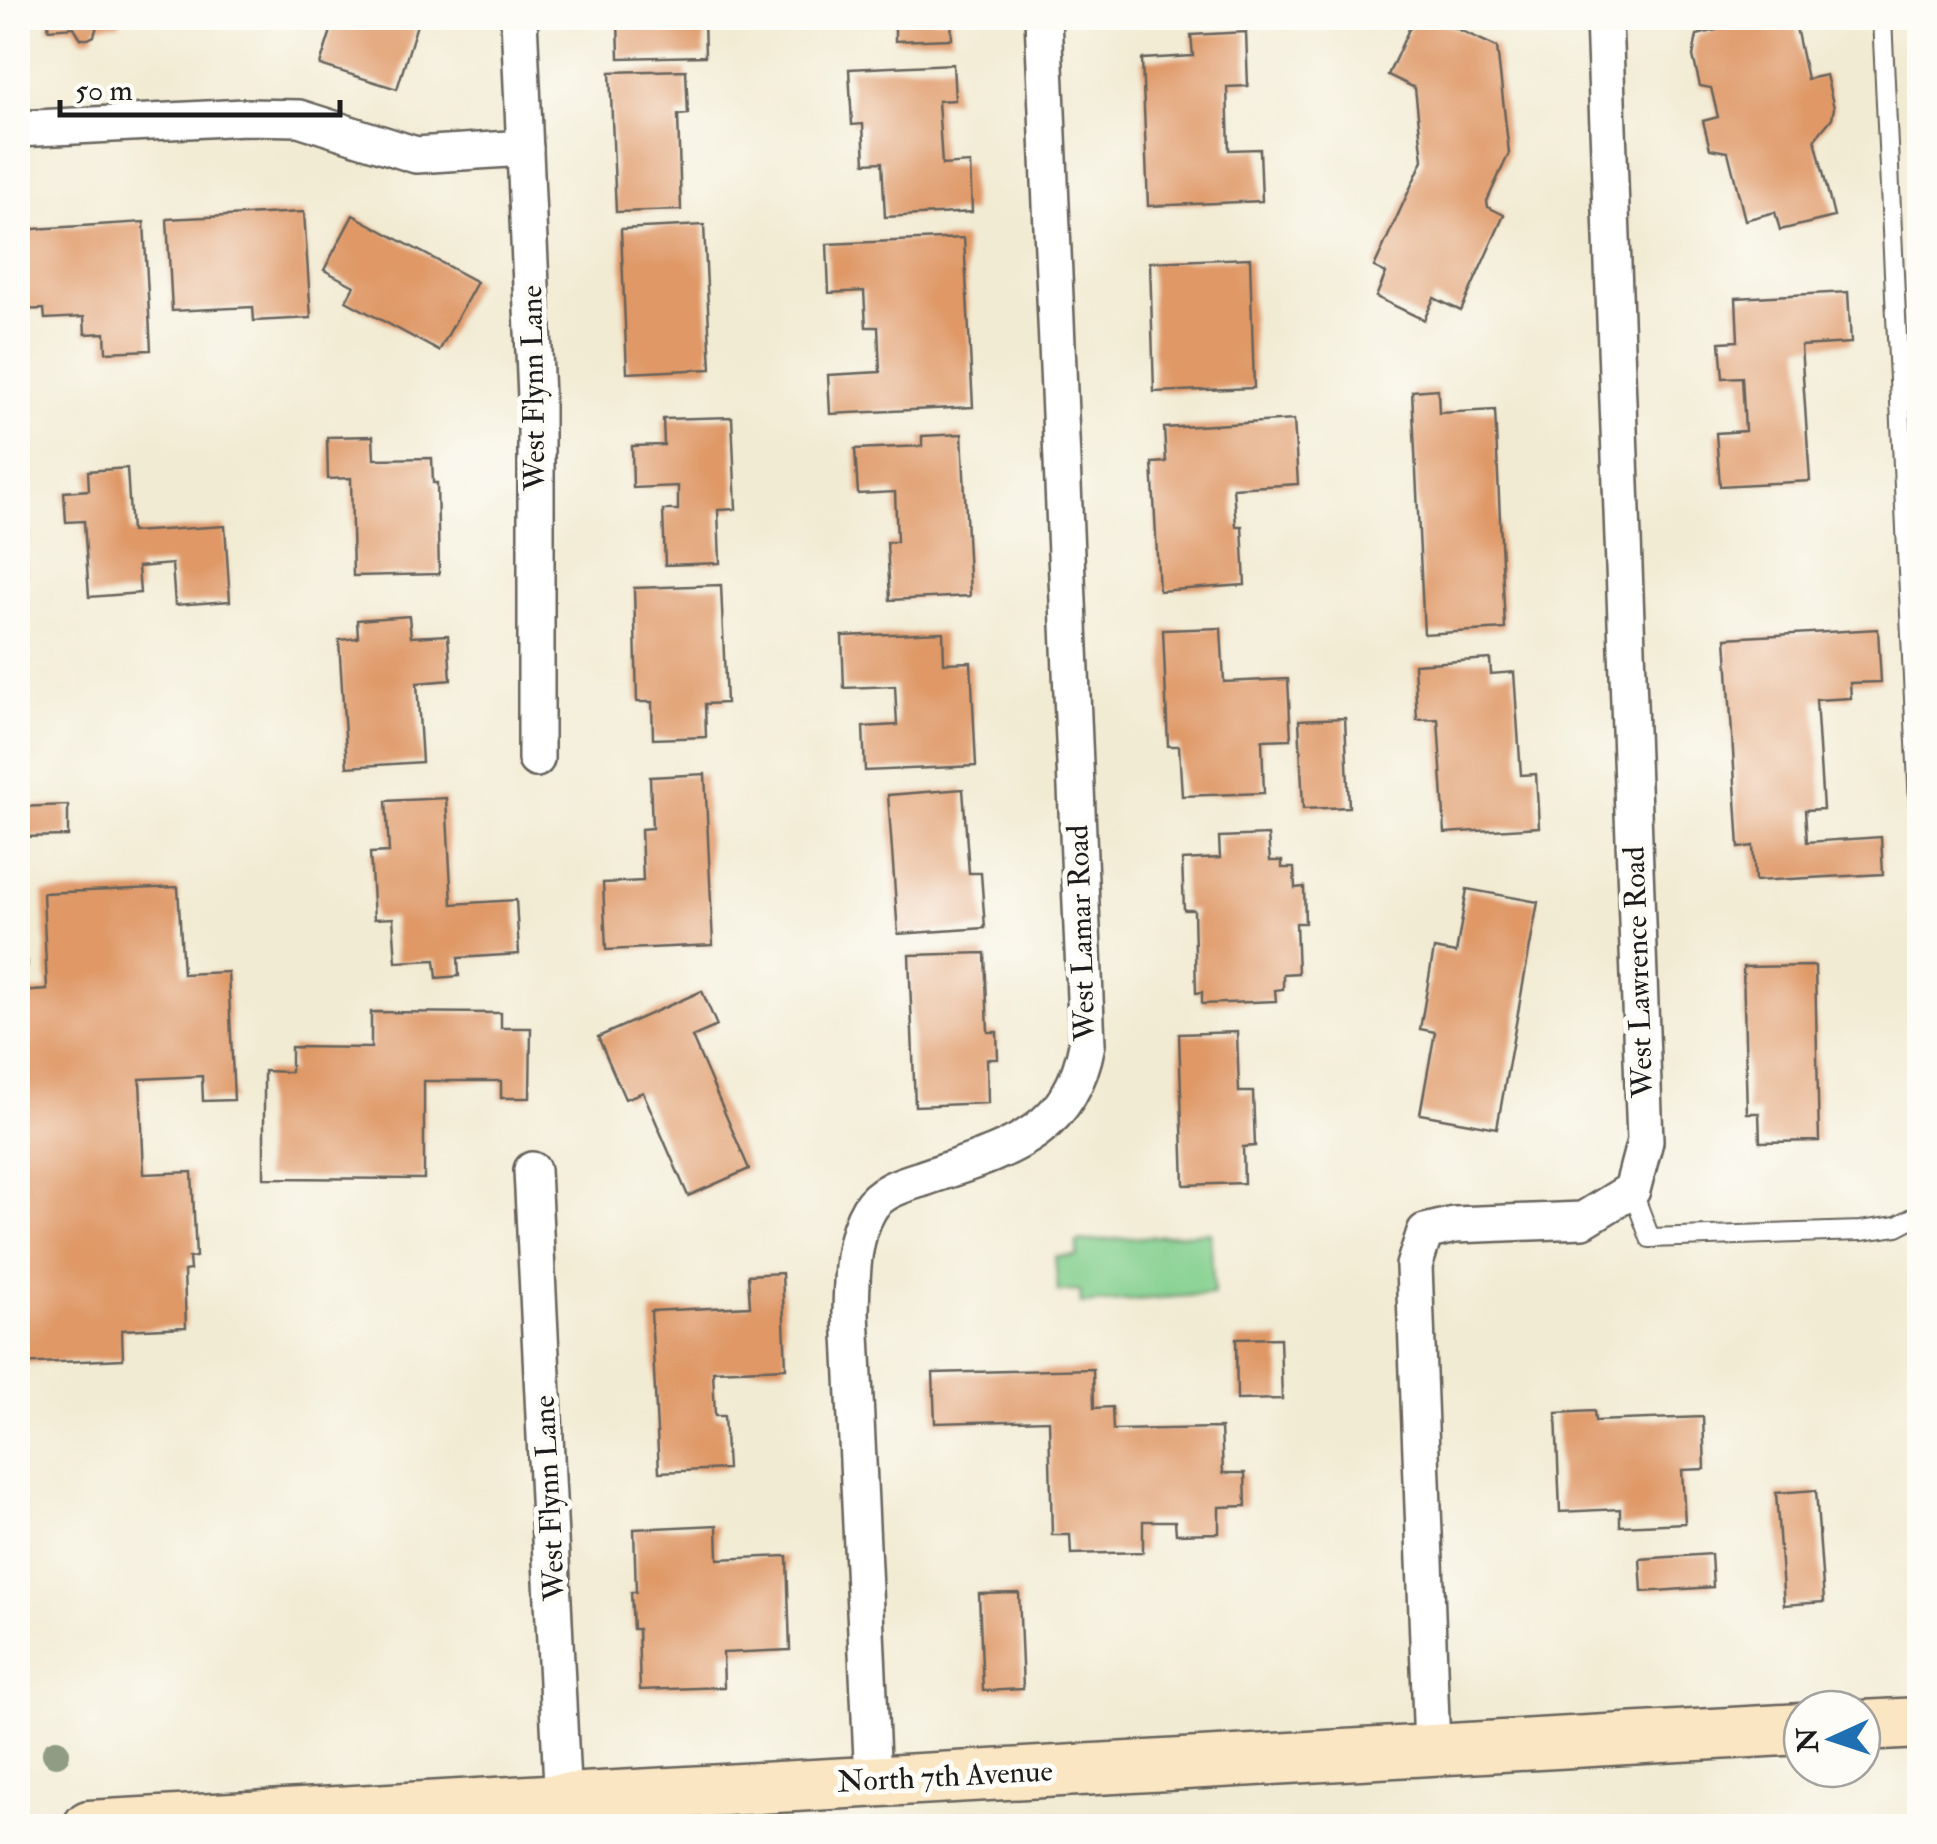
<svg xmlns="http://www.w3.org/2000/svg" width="1937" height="1844" viewBox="0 0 1937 1844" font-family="'IM FELL Double Pica',serif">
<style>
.green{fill:#83cf8d;stroke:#507654;stroke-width:2.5}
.building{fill:#df9866}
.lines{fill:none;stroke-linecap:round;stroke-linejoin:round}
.service-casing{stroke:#67645c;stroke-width:22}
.minor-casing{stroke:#67645c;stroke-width:40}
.secondary-casing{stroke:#67645c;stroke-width:55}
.service{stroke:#fff;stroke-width:18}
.minor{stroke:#fff;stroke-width:35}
.secondary{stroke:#fbe6c3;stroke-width:50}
.tree{fill:#909c84}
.labels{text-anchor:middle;stroke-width:10;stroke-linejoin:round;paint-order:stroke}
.street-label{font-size:30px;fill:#1c1c1c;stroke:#fdfcf7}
</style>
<rect width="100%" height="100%" fill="#fdfcf7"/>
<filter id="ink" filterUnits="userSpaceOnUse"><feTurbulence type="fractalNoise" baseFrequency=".01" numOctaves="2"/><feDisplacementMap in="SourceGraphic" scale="20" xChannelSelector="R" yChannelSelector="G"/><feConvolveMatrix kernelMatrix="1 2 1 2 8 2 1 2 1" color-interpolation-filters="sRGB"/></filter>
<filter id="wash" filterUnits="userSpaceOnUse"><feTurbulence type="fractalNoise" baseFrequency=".0048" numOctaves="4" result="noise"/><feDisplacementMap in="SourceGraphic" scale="40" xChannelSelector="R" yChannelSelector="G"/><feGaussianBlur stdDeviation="2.25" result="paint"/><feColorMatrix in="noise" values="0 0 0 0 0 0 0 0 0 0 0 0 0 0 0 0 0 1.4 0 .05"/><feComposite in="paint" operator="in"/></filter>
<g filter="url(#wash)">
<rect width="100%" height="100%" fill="#f2ebd3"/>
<path class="green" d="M1210,1232L1214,1294L1081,1304L1080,1291L1058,1292L1055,1257L1077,1256V1242Z"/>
<g id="blocks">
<g class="building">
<path d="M49,18H119L121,24L97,26L94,36L88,39H81L74,27L48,29Z"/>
<path d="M335,18H419L397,89L320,65Z"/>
<path d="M618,18H704L705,56L619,58Z"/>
<path d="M895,18H951L952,39L895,41Z"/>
<path d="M1414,18H1434L1497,47L1509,153L1487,201L1488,207L1504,215L1461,311L1434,298L1424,320L1376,297L1386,273L1374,267L1423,160L1415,88L1388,75Z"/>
<path d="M1713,18H1794L1807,79L1826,75L1834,108L1832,118L1815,139L1834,217L1780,230L1775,212L1745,220L1728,152L1710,149L1703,121L1718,117L1711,88L1700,86L1693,56L1697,35L1716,30Z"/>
<path d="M1246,32L1248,86L1227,87L1229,150L1260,149L1262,201L1148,206L1142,59L1193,56L1191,35Z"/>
<path d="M953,64L955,100L938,101L942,165L970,163L972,212L885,217L882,162L865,163L863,124L852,125L849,69Z"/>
<path d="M686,70L688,114L678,115L681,210L616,212L610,72Z"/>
<path d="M304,212L311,318L254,321L253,307L172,311L167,219Z"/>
<path d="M353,215L477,282L439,351L346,301L354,286L324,270Z"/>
<path d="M144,222L151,350L106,352L105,333L85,334L84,317L45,319L44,309L18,310V230Z"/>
<path d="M704,225L711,369L627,373L621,229Z"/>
<path d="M964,238L973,407L830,414L828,375L880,372L878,327H866L864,291L829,293L827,244Z"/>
<path d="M1250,258L1254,388L1154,392L1150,262Z"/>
<path d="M1848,292L1851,343L1801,346L1810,481L1720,486L1716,433L1745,431L1742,377L1723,378L1720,342L1738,341L1736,298Z"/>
<path d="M1438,389L1439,413L1495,410L1505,629L1424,634L1412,391Z"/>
<path d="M732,417L736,509L718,510L720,563L665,565L663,510H678V486L633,488L632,446L664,445L663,419Z"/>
<path d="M1294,420L1298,484L1233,488L1236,526H1242L1245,585L1159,591L1152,463L1166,462L1164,428Z"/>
<path d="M962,434L970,596L890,600L887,542H897L895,492L858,494L855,449L922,446V436Z"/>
<path d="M373,436L374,459L432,458L433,483H437L439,574L353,576L351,478L328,479L327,437Z"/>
<path d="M127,468L131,532L225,526L230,601L175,605L172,564L138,567L140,593L89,597L84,521L66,522L64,492L89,490L88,471Z"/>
<path d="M24,536L27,576L18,577V537Z"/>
<path d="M721,585L726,703L705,704L706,737L653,739L652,702H637L634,588Z"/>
<path d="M409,616L411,637L448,635L451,680L417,683L422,762L347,767L339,640L358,638L357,620Z"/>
<path d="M1221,628L1224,682L1288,679L1291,739L1262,740L1264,793L1182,796L1179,746H1168L1163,630Z"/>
<path d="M1878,629L1881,682L1850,683L1851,698L1816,700L1823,809L1805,810L1807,842L1881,837L1883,874L1755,881L1753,846L1739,848L1726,638Z"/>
<path d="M943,632L944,663L971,662L976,766L865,771L863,727L897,725L895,686L844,688L842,636Z"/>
<path d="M1490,659L1491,674L1514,672L1521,775L1536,774L1539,827L1445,833L1438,719L1417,720L1414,664Z"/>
<path d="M1345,718L1349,807L1303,809L1299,720Z"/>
<path d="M705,774L713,945L606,950L603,883L643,881L641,829L652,828L650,777Z"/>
<path d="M963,789L969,873H981L985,928L898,934L888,795Z"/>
<path d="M446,798L452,904L516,900L519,954L458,958L459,976L437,978L435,960L396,962L393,918L374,919L370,853L389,852L386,801Z"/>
<path d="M68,805V836L18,837V807Z"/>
<path d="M1268,835L1270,861H1282V868H1294L1295,888L1304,887L1305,923H1296L1298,973L1283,974V989L1275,990L1276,1001L1202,1004V992L1196,993L1194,910H1184L1182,860L1220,858L1219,837Z"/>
<path d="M178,887L183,974L228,972L234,1100L203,1101L202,1076L140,1079L144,1174L192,1172L196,1257L189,1258L190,1270L184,1271L186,1327L122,1330L123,1359L18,1364V992L47,990L43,893Z"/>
<path d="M1467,889L1538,902L1497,1128L1420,1114L1435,1032L1420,1029L1434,949L1456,953Z"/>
<path d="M985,953L988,1032H997L998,1059H987L988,1103L915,1106L909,955Z"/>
<path d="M1815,966L1819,1141L1760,1142L1759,1113H1747L1743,967Z"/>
<path d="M702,991L717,1026L692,1037L749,1169L688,1196L643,1092L625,1099L598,1037Z"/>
<path d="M371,1012L501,1013V1028H531L530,1098H501V1081H424V1179L264,1178V1071L291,1072V1047L371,1048Z"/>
<path d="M1237,1032L1239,1092H1253L1255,1146L1243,1147L1244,1183L1184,1185L1179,1034Z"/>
<path d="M782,1273L786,1368L713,1371L715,1416H724L727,1469L659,1472L651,1311L750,1306L748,1275Z"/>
<path d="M1280,1338L1282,1399L1237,1400L1236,1339Z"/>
<path d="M1093,1369L1094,1408L1112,1407L1113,1430L1221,1428L1223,1473H1245L1246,1506L1219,1507V1533L1176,1534L1175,1521H1143V1552L1071,1554L1070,1535H1052L1049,1420L935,1423L933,1373Z"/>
<path d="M1594,1411L1595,1421L1703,1417L1705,1469L1682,1470L1685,1523L1620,1526V1509L1560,1512L1556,1413Z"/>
<path d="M1816,1490L1824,1602L1784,1605L1776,1493Z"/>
<path d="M717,1525L718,1559L787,1556L790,1650L723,1653L724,1687L640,1690L638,1629H633L631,1592H636L634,1529Z"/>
<path d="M1711,1554L1713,1587L1642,1592L1640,1559Z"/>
<path d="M1019,1593L1023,1689L983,1691L979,1594Z"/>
</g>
</g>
</g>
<g filter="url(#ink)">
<use href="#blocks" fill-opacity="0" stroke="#67645c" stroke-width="2.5"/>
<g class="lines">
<g class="service-casing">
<g id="service">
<path d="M1882,18L1920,827"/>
<path d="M18,964V963"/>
<path d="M1632,1190L1650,1238L1861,1231L1897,1226L1920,1214"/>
</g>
</g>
<g class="minor-casing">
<g id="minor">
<path d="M519,18L536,397V759"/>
<path d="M18,129L245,117L299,118L416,155L525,148"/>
<path d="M532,1170L564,1826"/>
<path d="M1432,1748L1414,1266L1425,1232L1454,1225L1583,1220L1632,1190L1645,1141L1604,18"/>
<path d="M873,1780L851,1313C852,1280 851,1239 869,1209C880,1191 902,1185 921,1179C999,1152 1070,1138 1087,1044L1043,18"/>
</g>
</g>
<g class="secondary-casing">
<g id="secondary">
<path d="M1862,1726L1920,1723"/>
<path d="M89,1826L1802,1729"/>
</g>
</g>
<use href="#service" class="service"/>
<use href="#minor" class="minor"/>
<use href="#secondary" class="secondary"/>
</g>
<circle class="tree" cx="56" cy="1753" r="14"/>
</g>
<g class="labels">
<g class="street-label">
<text transform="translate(533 388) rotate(-91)" y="10">West Flynn Lane</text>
<text transform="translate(1081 933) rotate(-92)" y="10">West Lamar Road</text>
<text transform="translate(1638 972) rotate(-92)" y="10">West Lawrence Road</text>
<text transform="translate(549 1498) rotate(-93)" y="10">West Flynn Lane</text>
<text transform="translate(945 1776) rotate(-3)" y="10">North 7th Avenue</text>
</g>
</g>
<rect width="1937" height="1844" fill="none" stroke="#fdfcf7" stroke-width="60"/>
<g transform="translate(1832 1739) rotate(267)"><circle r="48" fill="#fdfcf7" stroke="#a3a29f" stroke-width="2.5"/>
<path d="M0-8L18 38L0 25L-18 38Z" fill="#1f6fb2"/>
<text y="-15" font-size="28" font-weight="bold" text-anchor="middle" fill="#1c1c1c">N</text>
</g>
<path d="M60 100v15h280v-15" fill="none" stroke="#1c1c1c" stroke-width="5"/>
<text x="75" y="100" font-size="30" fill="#1c1c1c" stroke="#fdfcf7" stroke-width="8" paint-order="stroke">50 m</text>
</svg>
